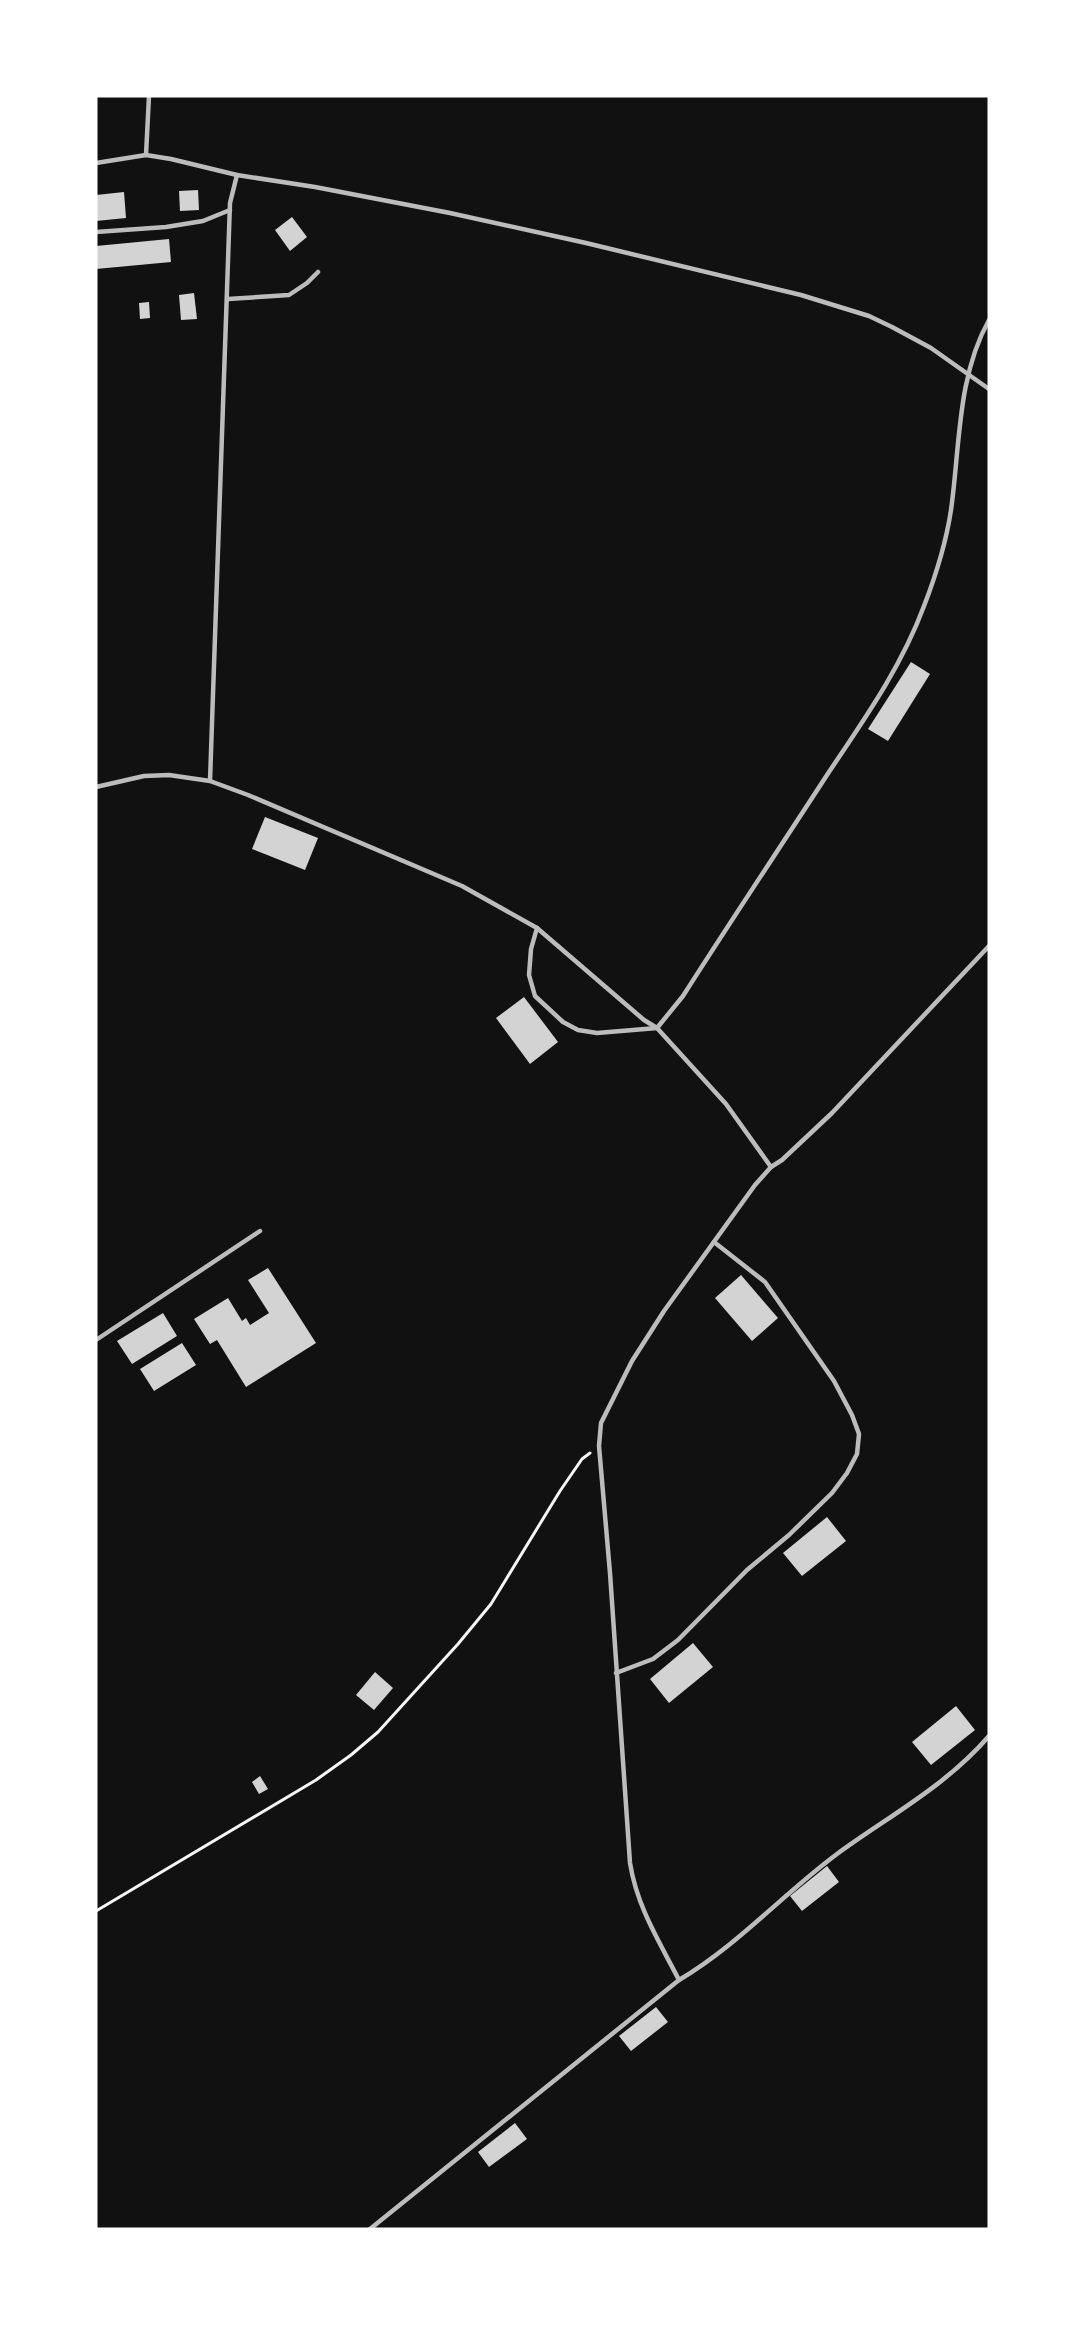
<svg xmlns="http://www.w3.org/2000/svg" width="1085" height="2325" viewBox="0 0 1085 2325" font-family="'DejaVu Sans',sans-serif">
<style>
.building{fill:#d3d3d3}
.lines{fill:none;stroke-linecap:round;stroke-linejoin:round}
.path{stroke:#f5f5f5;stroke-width:3}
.service{stroke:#bcbcbc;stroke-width:4.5}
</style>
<rect width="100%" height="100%" fill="#111"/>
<g class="building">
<path d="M198,190L199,210L180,211L179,191Z"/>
<path d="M124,192L126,218L96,221V195Z"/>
<path d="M292,217L307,237L290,251L275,230Z"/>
<path d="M169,239L171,262L96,269V246Z"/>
<path d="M194,293L197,319L181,320L179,295Z"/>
<path d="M149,302L150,318L140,319L139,303Z"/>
<path d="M911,662L930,674L888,741L868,729Z"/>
<path d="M265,817L318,838L305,870L252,849Z"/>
<path d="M524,997L558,1042L530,1064L496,1018Z"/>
<path d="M268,1268L316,1343L246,1387L217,1340L210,1344L194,1319L228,1298L242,1321L246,1318L250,1325L269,1313L248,1280Z"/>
<path d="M741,1275L778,1318L752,1341L715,1298Z"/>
<path d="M163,1313L177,1336L132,1364L117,1341Z"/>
<path d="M182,1343L196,1365L154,1391L140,1369Z"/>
<path d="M827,1517L846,1541L802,1576L783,1553Z"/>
<path d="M693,1643L713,1667L669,1703L650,1679Z"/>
<path d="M375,1672L393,1688L374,1710L356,1695Z"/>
<path d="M956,1706L975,1730L931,1765L912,1742Z"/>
<path d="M260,1776L268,1789L259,1794L252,1782Z"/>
<path d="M827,1866L839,1882L802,1911L790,1896Z"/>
<path d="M656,2007L668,2022L631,2051L619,2036Z"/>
<path d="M515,2123L527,2139L489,2167L478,2152Z"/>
</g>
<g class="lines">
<path class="path" d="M96,1911L316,1780L351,1755L378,1732L458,1644L491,1604L560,1491L582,1459L590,1453"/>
<g class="service">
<path d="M146,155L149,96"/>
<path d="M96,163L146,155L171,159L237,175L315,187L450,213L586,243L801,295L869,316L892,327L931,348L989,389"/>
<path d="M96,232L166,227L203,221L230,210"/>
<path d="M228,299L289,295L307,283L318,272"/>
<path d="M210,781L230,203L237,175"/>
<path d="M96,787L144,776L169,775L210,781L248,795L462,886L537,928L644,1020L657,1028L726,1104L771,1167"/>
<path d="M537,928L531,949L529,975L535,996L563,1022L578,1030L597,1033L657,1028L683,996C730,922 779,849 827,775C863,721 901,668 924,606C936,575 946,543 951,510C960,447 957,377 989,320"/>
<path d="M96,1340L260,1231"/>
<path d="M616,1673L653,1659L678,1640L747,1570L789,1535L832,1493L847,1473L857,1454L859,1434L852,1415L834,1381L765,1282L714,1242"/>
<path d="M679,1980C659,1941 637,1907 630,1863L610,1573L599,1446L601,1423L632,1361L664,1311L755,1185L771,1167L782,1160L832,1113L989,946"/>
<path d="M370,2229L679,1980C738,1945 783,1894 837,1854C889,1816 946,1786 989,1736"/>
</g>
</g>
<rect width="1085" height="2325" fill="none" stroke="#ffffff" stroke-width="195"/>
</svg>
